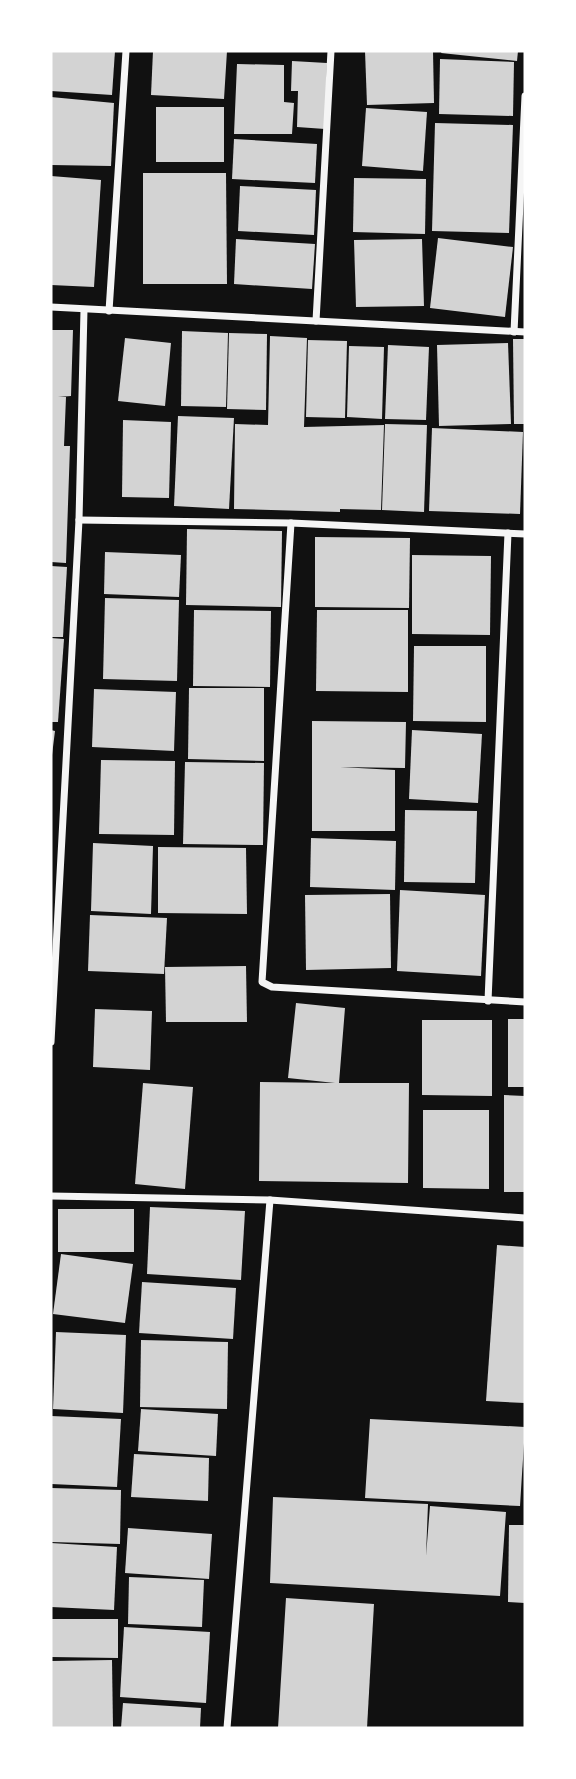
<svg xmlns="http://www.w3.org/2000/svg" width="576" height="1779" viewBox="0 0 576 1779" font-family="Spectral,serif">
<style>
.building{fill:#d3d3d3}
.lines{fill:none;stroke-linecap:round;stroke-linejoin:round}
.minor{stroke:#f5f5f5;stroke-width:7}
</style>
<rect width="100%" height="100%" fill="#111"/>
<g class="building">
<path d="M51,51H115L112,95L51,91Z"/>
<path d="M153,51H227L224,99L151,95Z"/>
<path d="M365,51H433L434,103L367,105Z"/>
<path d="M442,51H518L517,61L441,53Z"/>
<path d="M440,59L514,62L513,116L439,114Z"/>
<path d="M292,61L327,63L325,129L297,127L298,91H291Z"/>
<path d="M237,64L284,65V102L294,103L292,134H234Z"/>
<path d="M51,97L114,103L111,166L51,165Z"/>
<rect x="156" y="107" width="68" height="55"/>
<path d="M366,108L427,112L423,171L362,166Z"/>
<path d="M435,123L513,125L509,233L432,231Z"/>
<path d="M234,139L317,144L315,183L232,179Z"/>
<path d="M143,173H226L227,284H143Z"/>
<path d="M51,176L101,180L94,287L51,285Z"/>
<path d="M354,178L426,179L425,234L353,232Z"/>
<path d="M240,186L316,190L314,235L238,231Z"/>
<path d="M438,238L513,247L505,317L430,308Z"/>
<path d="M236,239L315,244L312,289L234,284Z"/>
<path d="M422,239L424,306L356,307L354,240Z"/>
<path d="M51,330H73L71,396L58,397H66L64,446H70L66,563L51,562Z"/>
<path d="M182,331L228,333L226,407L181,406Z"/>
<path d="M229,333L267,334L266,410L227,409Z"/>
<path d="M270,336L307,338L304,427L384,425L381,510L340,509V512L234,509L235,424L268,425Z"/>
<path d="M125,338L171,343L165,406L118,401Z"/>
<path d="M513,339H525V424H514Z"/>
<path d="M308,340L347,341L345,418L306,417Z"/>
<path d="M508,343L511,424L439,426L437,345Z"/>
<path d="M388,345L429,347L426,420L385,419Z"/>
<path d="M349,346L384,347L382,419L347,417Z"/>
<path d="M178,416L234,418L229,509L174,506Z"/>
<path d="M123,420L171,422L169,498L122,497Z"/>
<path d="M385,424L427,425L424,512L382,510Z"/>
<path d="M432,428L523,432L520,514L429,511Z"/>
<path d="M187,529L282,531L281,607L186,605Z"/>
<path d="M315,537L410,538L409,608L315,607Z"/>
<path d="M105,552L181,555L179,597L104,594Z"/>
<path d="M412,555L491,556L490,635L412,634Z"/>
<path d="M51,566L67,567L63,637H51Z"/>
<path d="M105,598L179,600L177,681L103,679Z"/>
<path d="M194,610L271,611L270,687L193,686Z"/>
<path d="M317,610H408V692L316,691Z"/>
<path d="M51,638L64,639L58,722H51Z"/>
<path d="M414,646H486V722L413,721Z"/>
<path d="M189,688H264V761L188,759Z"/>
<path d="M94,689L176,692L174,751L92,747Z"/>
<path d="M312,721L406,722L405,768L340,767L395,770V831H312Z"/>
<path d="M51,730L55,731L52,755H51Z"/>
<path d="M412,730L482,734L478,803L409,799Z"/>
<path d="M101,760L175,761L174,835L99,834Z"/>
<path d="M185,762L264,763L263,845L183,844Z"/>
<path d="M405,810L477,811L475,883L404,882Z"/>
<path d="M311,838L396,841L395,890L310,887Z"/>
<path d="M93,843L153,846L151,914L91,911Z"/>
<path d="M158,847L246,848L247,914L158,913Z"/>
<path d="M400,890L485,895L481,976L397,971Z"/>
<path d="M390,894L391,968L306,970L305,895Z"/>
<path d="M90,915L167,918L164,974L88,971Z"/>
<path d="M246,966L247,1022H166L165,967Z"/>
<path d="M296,1003L345,1008L339,1083H409L408,1183L259,1181L260,1082L335,1083L288,1078Z"/>
<path d="M95,1009L152,1011L150,1070L93,1067Z"/>
<rect x="508" y="1019" width="17" height="68"/>
<path d="M422,1020H492V1096L422,1095Z"/>
<path d="M143,1083L193,1087L185,1189L135,1184Z"/>
<path d="M504,1095L525,1096V1192H504Z"/>
<path d="M423,1110H489V1189L423,1188Z"/>
<path d="M150,1207L245,1211L241,1280L147,1274Z"/>
<rect x="58" y="1209" width="76" height="43"/>
<path d="M497,1245L525,1247V1403L486,1401Z"/>
<path d="M61,1254L133,1264L125,1323L53,1314Z"/>
<path d="M142,1282L236,1288L233,1339L139,1333Z"/>
<path d="M56,1332L126,1335L123,1413L53,1409Z"/>
<path d="M141,1340L228,1342L227,1409L140,1407Z"/>
<path d="M141,1409L218,1414L216,1456L138,1451Z"/>
<path d="M51,1416L121,1419L117,1487L51,1484Z"/>
<path d="M370,1419L525,1427L520,1506L365,1498Z"/>
<path d="M134,1454L209,1458L208,1501L131,1497Z"/>
<path d="M51,1488L121,1490L120,1544L51,1542Z"/>
<path d="M273,1497L428,1504L426,1556L430,1506L506,1512L500,1596L270,1583Z"/>
<path d="M509,1525H525V1603L508,1602Z"/>
<path d="M128,1528L212,1534L209,1579L125,1573Z"/>
<path d="M51,1543L117,1547L114,1610L51,1607Z"/>
<path d="M129,1577L204,1580L202,1627L128,1624Z"/>
<path d="M286,1598L374,1604L367,1728H278Z"/>
<path d="M51,1619H118V1658L51,1657Z"/>
<path d="M124,1627L210,1632L206,1703L120,1697Z"/>
<path d="M112,1660L113,1728H51V1661Z"/>
<path d="M123,1703L201,1708L200,1728H121Z"/>
</g>
<g class="lines">
<g class="minor">
<path d="M51,307L525,332"/>
<path d="M109,311L126,51"/>
<path d="M316,321L331,51"/>
<path d="M514,332L525,96"/>
<path d="M79,520L291,523L525,534"/>
<path d="M291,523L262,982L272,987L525,1002"/>
<path d="M488,1001L508,533"/>
<path d="M51,1042L79,520L84,310"/>
<path d="M51,1196L270,1200L525,1218"/>
<path d="M227,1728L270,1200"/>
</g>
</g>
<rect width="576" height="1779" fill="none" stroke="#ffffff" stroke-width="105"/>
</svg>
